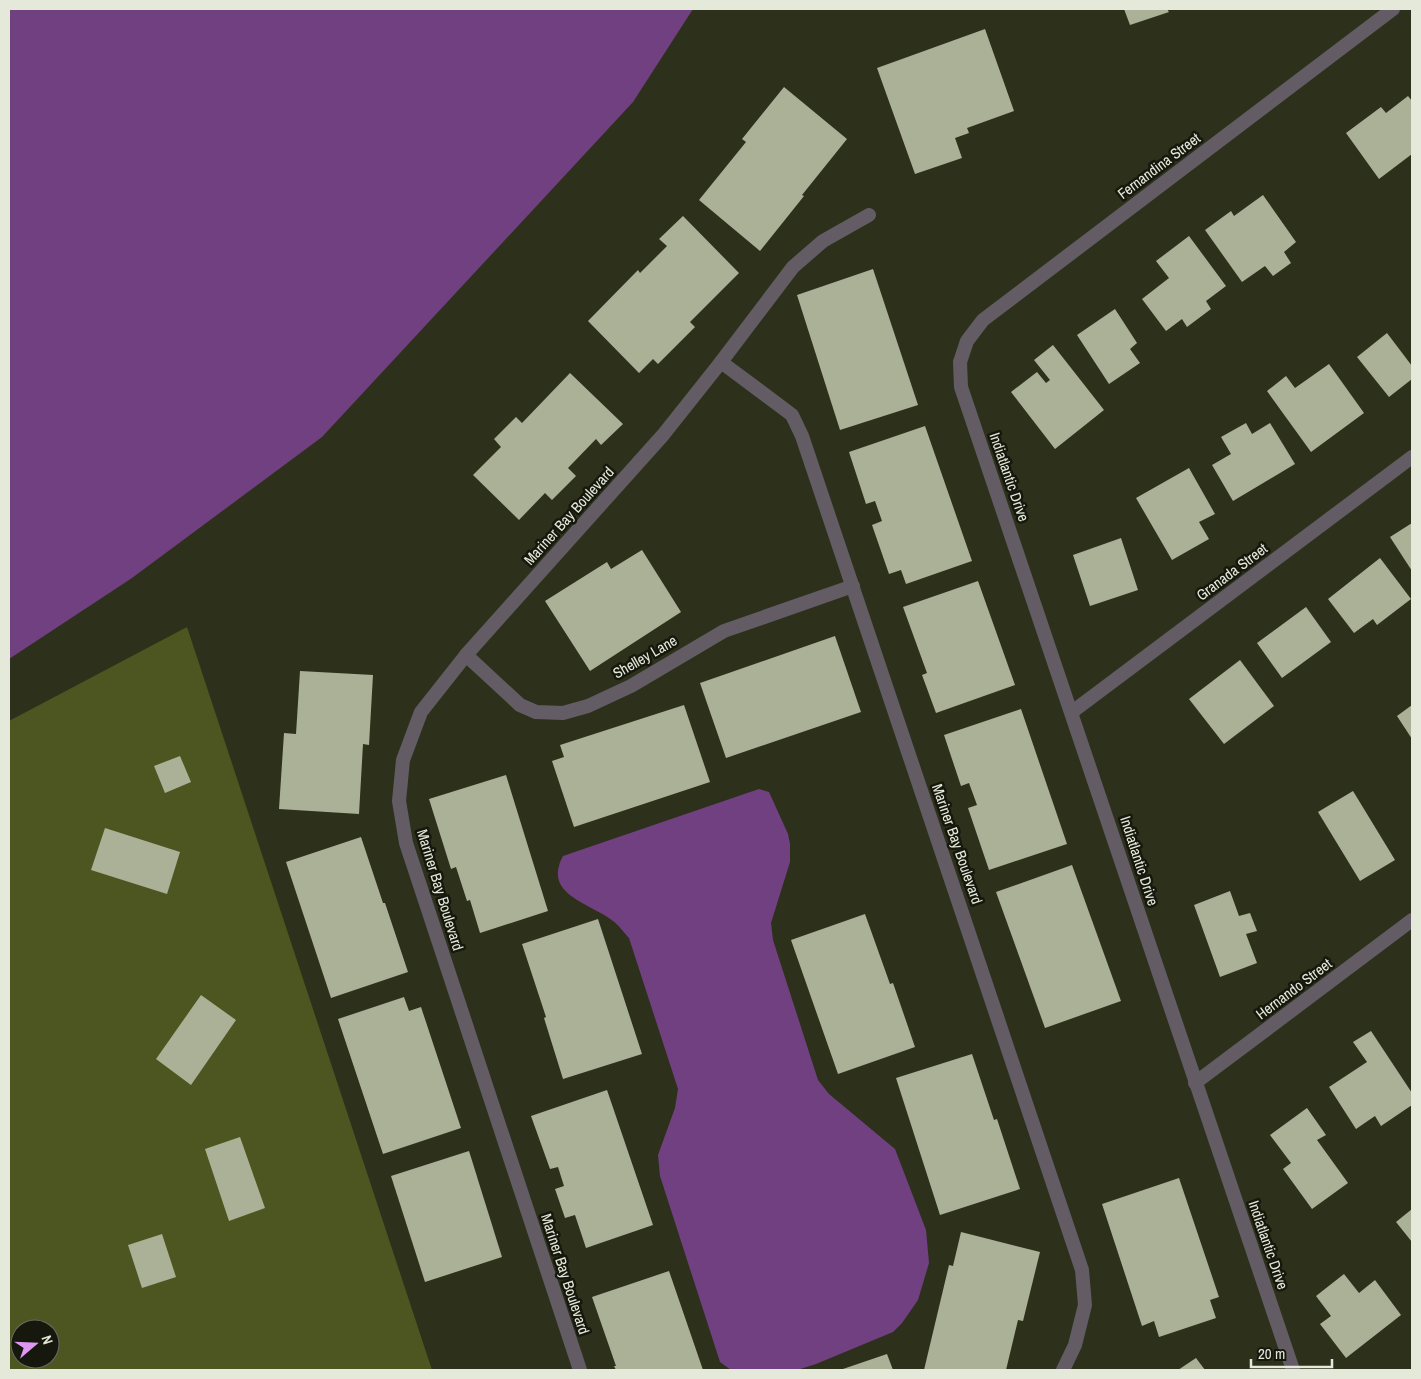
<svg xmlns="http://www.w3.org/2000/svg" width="1421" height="1379" viewBox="0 0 1421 1379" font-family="'Archivo Narrow',sans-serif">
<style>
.green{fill:#4d5620;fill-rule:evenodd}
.water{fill:#714080}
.building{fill:#abb196}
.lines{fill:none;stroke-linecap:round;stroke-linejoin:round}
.minor{stroke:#635c65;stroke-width:14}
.labels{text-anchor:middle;stroke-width:5;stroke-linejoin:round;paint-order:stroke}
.street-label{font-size:15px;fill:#e5e9da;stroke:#16180e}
</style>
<rect width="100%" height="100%" fill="#2d311b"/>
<path class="green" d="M187,627L432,1370H9V721ZM20,1329H50V1359H20Z"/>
<g class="water">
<path d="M9,9H693L633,102L322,437L132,578L9,659Z"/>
<path d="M759,789L769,792L788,834L790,844V862L771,923L773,940L818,1080L829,1094L895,1149L926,1230L929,1263L918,1300L902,1323L893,1332L816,1364L797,1370H731L720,1362L660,1176L658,1155L675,1108L678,1089L629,938C624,933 619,925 613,921C590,903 542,895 563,856Z"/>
</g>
<g class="building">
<path d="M1124,9H1167L1169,12L1130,25Z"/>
<path d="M985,29L1014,111L967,128L969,133L955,138L962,158L915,174L877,68Z"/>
<path d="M784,87L847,139L802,195L804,196L760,251L699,200L746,142L742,139Z"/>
<path d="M1408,96L1412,101V154L1379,179L1346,133L1381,107L1386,113Z"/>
<path d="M1263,195L1296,242L1284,252L1291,263L1273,276L1265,266L1242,282L1205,230L1231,211L1234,216Z"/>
<path d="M683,216L739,273L690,322L695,327L658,364L653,359L639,373L588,321L638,270L640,273L667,246L659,239Z"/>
<path d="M1189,236L1226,286L1206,301L1211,309L1187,327L1182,319L1166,331L1142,299L1169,278L1156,261Z"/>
<path d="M873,269L918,405L840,430L797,295Z"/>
<path d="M1115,309L1137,343L1130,349L1140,363L1109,384L1077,335Z"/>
<path d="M1387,333L1412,366V379L1389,397L1357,357Z"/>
<path d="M1053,345L1104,410L1055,449L1011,392L1037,372L1046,383L1050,380L1034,360Z"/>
<path d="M1329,364L1364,413L1311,452L1267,391L1286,376L1295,388Z"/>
<path d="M570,373L623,424L601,445L596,439L568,468L576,476L552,500L545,493L519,520L473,475L501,447L494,439L516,417L522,423Z"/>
<path d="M1246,423L1252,434L1270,423L1295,464L1233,501L1212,465L1231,454L1221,437Z"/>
<path d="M925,426L972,561L906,584L901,570L889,574L872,525L882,521L875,501L866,504L849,452Z"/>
<path d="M1189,468L1215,514L1199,522L1209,539L1172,560L1136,498Z"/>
<path d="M1412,523V571L1390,537Z"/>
<path d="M1121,538L1138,590L1090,606L1073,555Z"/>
<path d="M642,550L681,612L590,671L545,601L607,562L611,569Z"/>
<path d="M1380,558L1411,599L1377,625L1373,619L1354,633L1328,599Z"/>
<path d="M978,581L1015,685L936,713L922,675L927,673L903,607Z"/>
<path d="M1306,607L1331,642L1282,678L1257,643Z"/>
<path d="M835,636L861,712L726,758L700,683Z"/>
<path d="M1240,660L1274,706L1224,744L1189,699Z"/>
<path d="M300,671L373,675L369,745L363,744L359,814L279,809L284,733L296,734Z"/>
<path d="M684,705L710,782L574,827L552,761L564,757L560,745Z"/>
<path d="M1412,705V739L1397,716Z"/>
<path d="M1021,709L1067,844L989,870L968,808L977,805L969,783L961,786L944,735Z"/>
<path d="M180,756L191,782L165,793L154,766Z"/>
<path d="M506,775L548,911L480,933L470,900L467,901L456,867L451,869L429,799Z"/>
<path d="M1353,791L1395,860L1360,881L1318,812Z"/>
<path d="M105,828L180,852L167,894L91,870Z"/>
<path d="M361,837L383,903H385L408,972L331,998L286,862Z"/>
<path d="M1072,865L1121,1001L1045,1028L996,892Z"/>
<path d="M1230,891L1239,916L1250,913L1257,931L1246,934L1257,963L1220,977L1194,905Z"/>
<path d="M865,914L890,984L893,983L915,1047L838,1074L791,940Z"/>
<path d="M598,919L642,1054L563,1079L544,1018L546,1017L522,944Z"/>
<path d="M201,995L236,1020L191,1085L156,1059Z"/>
<path d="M404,997L409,1011L421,1007L461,1128L383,1154L338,1019Z"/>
<path d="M1371,1031L1412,1093V1105L1381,1126L1375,1116L1356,1129L1329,1087L1367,1062L1353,1042Z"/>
<path d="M972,1054L994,1120L997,1119L1020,1189L940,1215L896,1078Z"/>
<path d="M607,1090L653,1225L586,1248L575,1215L565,1218L555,1189L564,1186L558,1167L550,1169L531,1116Z"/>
<path d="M1307,1108L1326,1135L1317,1140L1348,1183L1312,1209L1283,1169L1291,1163L1270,1135Z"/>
<path d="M240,1137L265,1208L229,1221L205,1149Z"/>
<path d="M469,1151L502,1257L425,1282L391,1176Z"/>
<path d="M1179,1178L1219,1297L1210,1300L1216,1318L1159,1337L1154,1321L1142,1326L1102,1204Z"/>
<path d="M1412,1209V1242L1396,1222Z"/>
<path d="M961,1232L1040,1252L1023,1321L1018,1320L1006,1370H924L949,1265L953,1266Z"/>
<path d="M162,1234L176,1277L142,1288L128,1245Z"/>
<path d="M669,1271L703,1370H616L614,1366H616L592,1297Z"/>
<path d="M1344,1274L1359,1293L1375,1280L1401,1315L1346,1358L1320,1324L1331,1316L1316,1296Z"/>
<path d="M887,1354L893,1370H840Z"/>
<path d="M1196,1358L1205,1370H1178Z"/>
</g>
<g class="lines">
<g class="minor">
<path d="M721,362L792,415L802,436L1082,1270L1085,1305L1075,1345L1063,1370"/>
<path d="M466,655L520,705L536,712L563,713L588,706L631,686L724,631L853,586"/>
<path d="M1072,712L1412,457"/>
<path d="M1195,1083L1412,920"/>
<path d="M580,1370L406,843L399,801L403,760L421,712L466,655L663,435L721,362L793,267L823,241L869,215"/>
<path d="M1293,1370L961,387L960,362L967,341L983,320L1393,9"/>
</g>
</g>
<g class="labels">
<g class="street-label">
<text transform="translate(1159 166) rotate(-37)" y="5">Fernandina Street</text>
<text transform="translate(1009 477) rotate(71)" y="5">Indiatlantic Drive</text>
<text transform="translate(569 516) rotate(-48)" y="5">Mariner Bay Boulevard</text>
<text transform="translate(1232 572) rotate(-37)" y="5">Granada Street</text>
<text transform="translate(645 657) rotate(-30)" y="5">Shelley Lane</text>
<text transform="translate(957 844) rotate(71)" y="5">Mariner Bay Boulevard</text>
<text transform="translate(1139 861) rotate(72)" y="5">Indiatlantic Drive</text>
<text transform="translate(440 890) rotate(73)" y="5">Mariner Bay Boulevard</text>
<text transform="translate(1294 989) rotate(-37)" y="5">Hernando Street</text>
<text transform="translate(1268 1245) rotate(71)" y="5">Indiatlantic Drive</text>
<text transform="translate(565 1274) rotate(72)" y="5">Mariner Bay Boulevard</text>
</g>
</g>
<rect width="1421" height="1379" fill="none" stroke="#e5e9da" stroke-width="20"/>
<g transform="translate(35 1344) rotate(71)"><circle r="24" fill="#16180e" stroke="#696c60"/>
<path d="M0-4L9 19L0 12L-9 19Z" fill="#de98f2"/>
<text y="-8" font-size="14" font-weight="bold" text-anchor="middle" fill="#e5e9da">N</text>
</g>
<path d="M1251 1359v8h81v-8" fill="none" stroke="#e5e9da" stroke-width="2.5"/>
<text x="1258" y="1359" font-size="15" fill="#e5e9da" stroke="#16180e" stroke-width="4" paint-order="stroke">20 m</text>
</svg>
